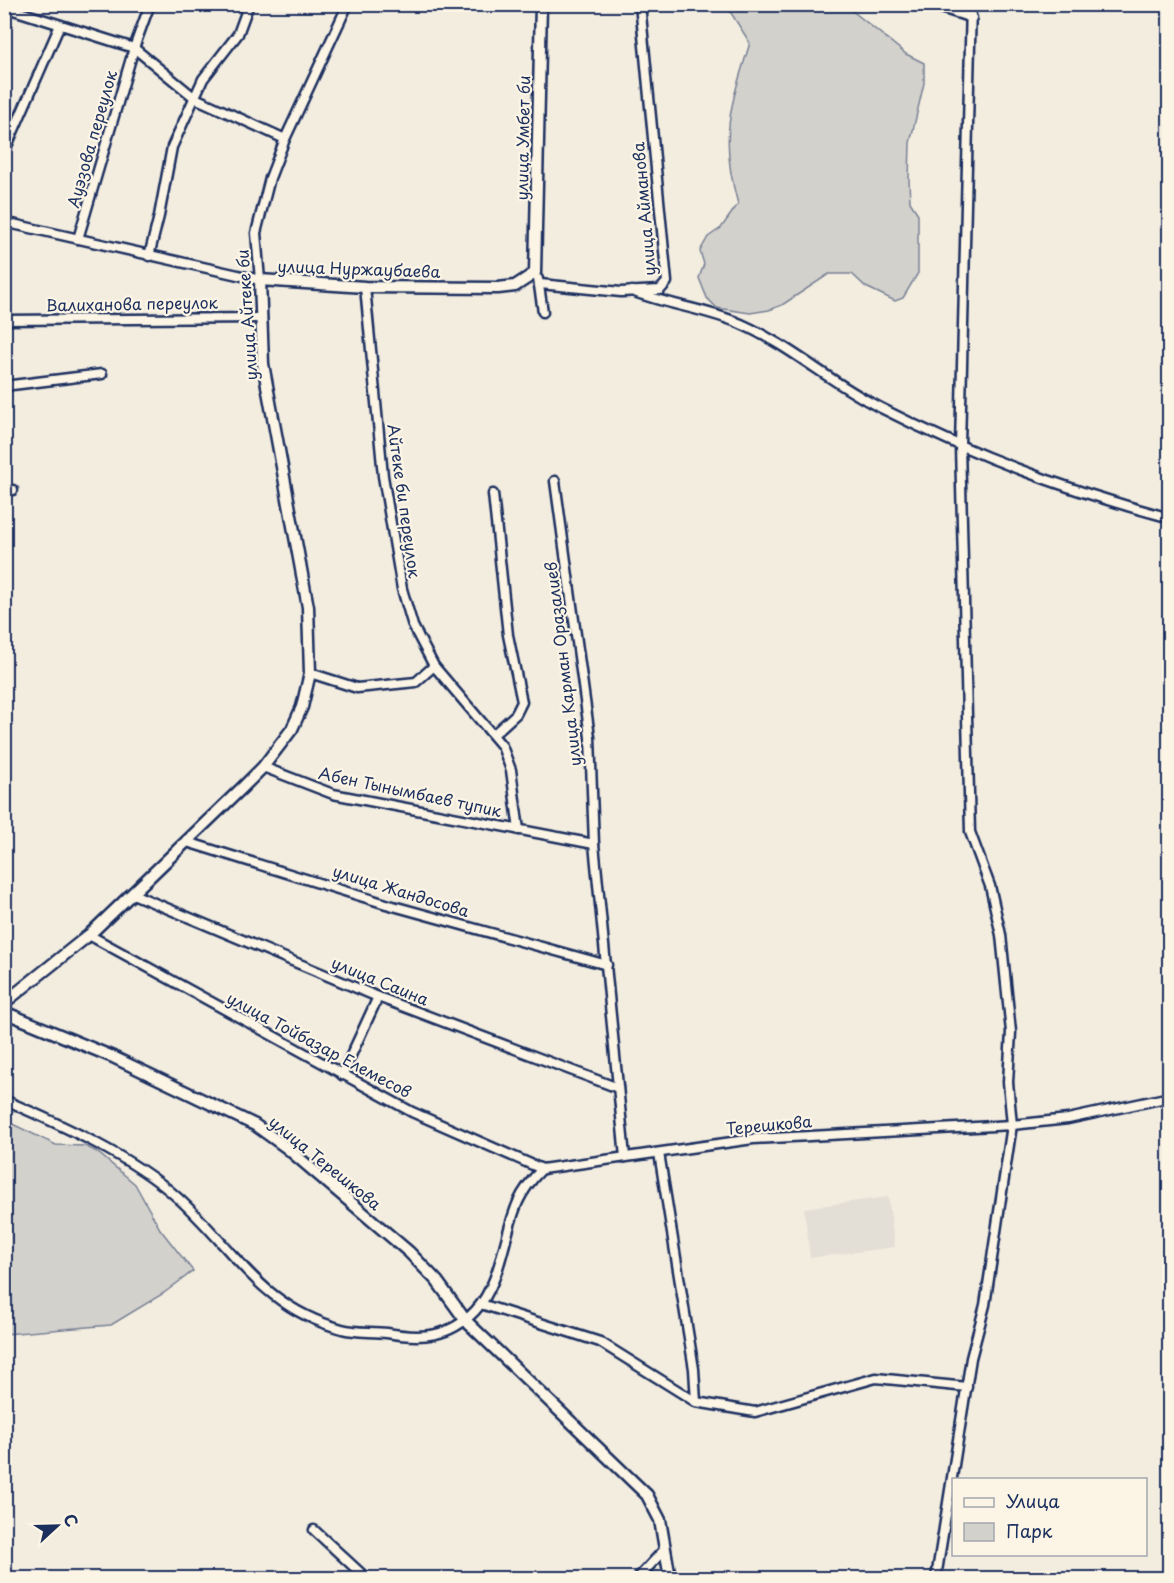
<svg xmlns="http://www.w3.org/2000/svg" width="1174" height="1583" viewBox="0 0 1174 1583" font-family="'Playpen Sans',sans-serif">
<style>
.built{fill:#e3dfd6}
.green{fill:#d3d1cc;stroke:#778095;stroke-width:1.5}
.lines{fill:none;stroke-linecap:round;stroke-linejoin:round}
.minor-casing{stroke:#1b2f5e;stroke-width:13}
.tertiary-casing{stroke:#1b2f5e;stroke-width:15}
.minor{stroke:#fcf5e5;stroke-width:8}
.tertiary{stroke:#fcf5e5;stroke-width:10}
.labels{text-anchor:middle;stroke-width:4.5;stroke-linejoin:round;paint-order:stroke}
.street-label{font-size:16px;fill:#1b2f5e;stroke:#fcf5e5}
</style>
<rect width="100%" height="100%" fill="#f3ede0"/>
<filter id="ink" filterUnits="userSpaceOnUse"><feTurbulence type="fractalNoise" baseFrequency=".0167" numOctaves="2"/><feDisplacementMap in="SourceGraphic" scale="12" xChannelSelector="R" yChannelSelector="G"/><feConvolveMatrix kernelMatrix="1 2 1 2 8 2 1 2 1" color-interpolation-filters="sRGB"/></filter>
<g filter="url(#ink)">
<path class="built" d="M888,1197L895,1247L810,1258L804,1208Z"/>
<g class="green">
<path d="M726,5H845L906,54L924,63V83L910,143L909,179L910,202L918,214V273L903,298L895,301L866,287L852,274H829L782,305L769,310L750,313L717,308L707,298L699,278L704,264L700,251L708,237L721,228L738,204C719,138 730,106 750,43Z"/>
<path d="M4,1120L56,1145L85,1146L97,1152L135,1184L160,1229L193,1271L164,1293L111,1325L5,1334Z"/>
</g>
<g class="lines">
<g class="minor-casing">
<g id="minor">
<path d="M929,4L972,18"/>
<path d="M4,7L134,48L195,98L285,139"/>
<path d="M4,153L60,25"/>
<path d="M4,222L260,280L256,233L270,178L285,139L348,4"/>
<path d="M78,239L134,48L150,4"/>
<path d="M149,256L159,216L172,147L203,79L238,34L249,4"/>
<path d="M538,279L543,312"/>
<path d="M540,284L621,292L660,290L667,282L640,4"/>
<path d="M365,287L383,476L402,589L413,626L434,666L502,746L511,770L519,830"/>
<path d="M632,291C667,305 708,309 741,324C791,346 832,384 881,408C971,454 1072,492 1170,518"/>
<path d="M4,320L260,318"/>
<path d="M4,386L102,374"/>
<path d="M555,481L590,737L594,844L625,1157"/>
<path d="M4,490H13"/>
<path d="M493,494L508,635L522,702L516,714L494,734"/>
<path d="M310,673L357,688L416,682L434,666"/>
<path d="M263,767L333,794L594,844"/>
<path d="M187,842L386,904L607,965"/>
<path d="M133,894L378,997L618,1088"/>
<path d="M89,935L412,1112L542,1169"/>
<path d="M342,1075L378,997"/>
<path d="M4,1100C60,1124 133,1157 178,1198C235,1249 261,1308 342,1329C356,1333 372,1331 387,1333C421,1339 449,1338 475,1311C502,1282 503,1236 518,1202C524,1189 532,1179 542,1169L753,1139L1012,1125L1068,1119L1170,1097"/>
<path d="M659,1153L694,1369L696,1402"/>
<path d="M481,1304L600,1342L696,1402L755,1412L876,1378L967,1387"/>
<path d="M314,1530L366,1578"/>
<path d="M638,1578L664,1550"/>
<path d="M936,1578L971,1358L985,1305L1012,1125L1008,1082L1011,1032L1001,935L990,886L970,832L960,446L971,4"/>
</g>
</g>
<g class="tertiary-casing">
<g id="tertiary">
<path d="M4,1003L89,935L243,787L263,767L292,729L302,707L310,673L308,607L263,364L260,280L365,287L498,288L515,286L535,273L541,4"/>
<path d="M4,1012L113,1057L255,1125L287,1148L409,1252L437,1281L466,1321L647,1495L660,1520L670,1578"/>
</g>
</g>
<use href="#minor" class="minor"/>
<use href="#tertiary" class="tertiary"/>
</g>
</g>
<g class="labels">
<g class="street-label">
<text transform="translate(523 138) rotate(-89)" y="6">улица Умбет би</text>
<text transform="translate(92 139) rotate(-74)" y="6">Ауэзова переулок</text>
<text transform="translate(644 209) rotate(-95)" y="6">улица Айманова</text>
<text transform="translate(359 269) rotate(2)" y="6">улица Нуржаубаева</text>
<text transform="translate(132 304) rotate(-1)" y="6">Валиханова переулок</text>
<text transform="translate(247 315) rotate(-94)" y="6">улица Айтеке би</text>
<text transform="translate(404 501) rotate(82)" y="6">Айтеке би переулок</text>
<text transform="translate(563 664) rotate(-97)" y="6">улица Карман Оразалиев</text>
<text transform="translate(410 792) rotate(12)" y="6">Абен Тынымбаев тупик</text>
<text transform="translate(401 891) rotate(17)" y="6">улица Жандосова</text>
<text transform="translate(380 981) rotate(22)" y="6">улица Саина</text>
<text transform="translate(319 1045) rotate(28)" y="6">улица Тойбазар Елемесов</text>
<text transform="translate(769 1125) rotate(-5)" y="6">Терешкова</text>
<text transform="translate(325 1163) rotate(39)" y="6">улица Терешкова</text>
</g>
</g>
<rect width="1174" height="1583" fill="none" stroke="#fcf5e5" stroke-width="24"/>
<rect x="12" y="12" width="1150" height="1559" fill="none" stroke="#1b2f5e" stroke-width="2" filter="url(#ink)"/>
<rect x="952" y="1478" width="195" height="78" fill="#fcf5e5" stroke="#a2a6af" stroke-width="1.5"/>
<rect x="964" y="1498" width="30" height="9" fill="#fcf5e5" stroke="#a2a6af" stroke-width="1.5"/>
<text x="1006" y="1508" font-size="18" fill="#1b2f5e">Улица</text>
<rect x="964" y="1523" width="30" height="18" fill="#d3d1cc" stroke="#a2a6af" stroke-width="1.5"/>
<text x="1006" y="1538" font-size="18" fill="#1b2f5e">Парк</text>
<g transform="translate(57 1526) rotate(68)" stroke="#fcf5e5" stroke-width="4.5" paint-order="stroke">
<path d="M0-4.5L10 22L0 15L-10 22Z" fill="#1b2f5e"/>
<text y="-9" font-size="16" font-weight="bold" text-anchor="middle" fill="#1b2f5e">С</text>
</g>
</svg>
